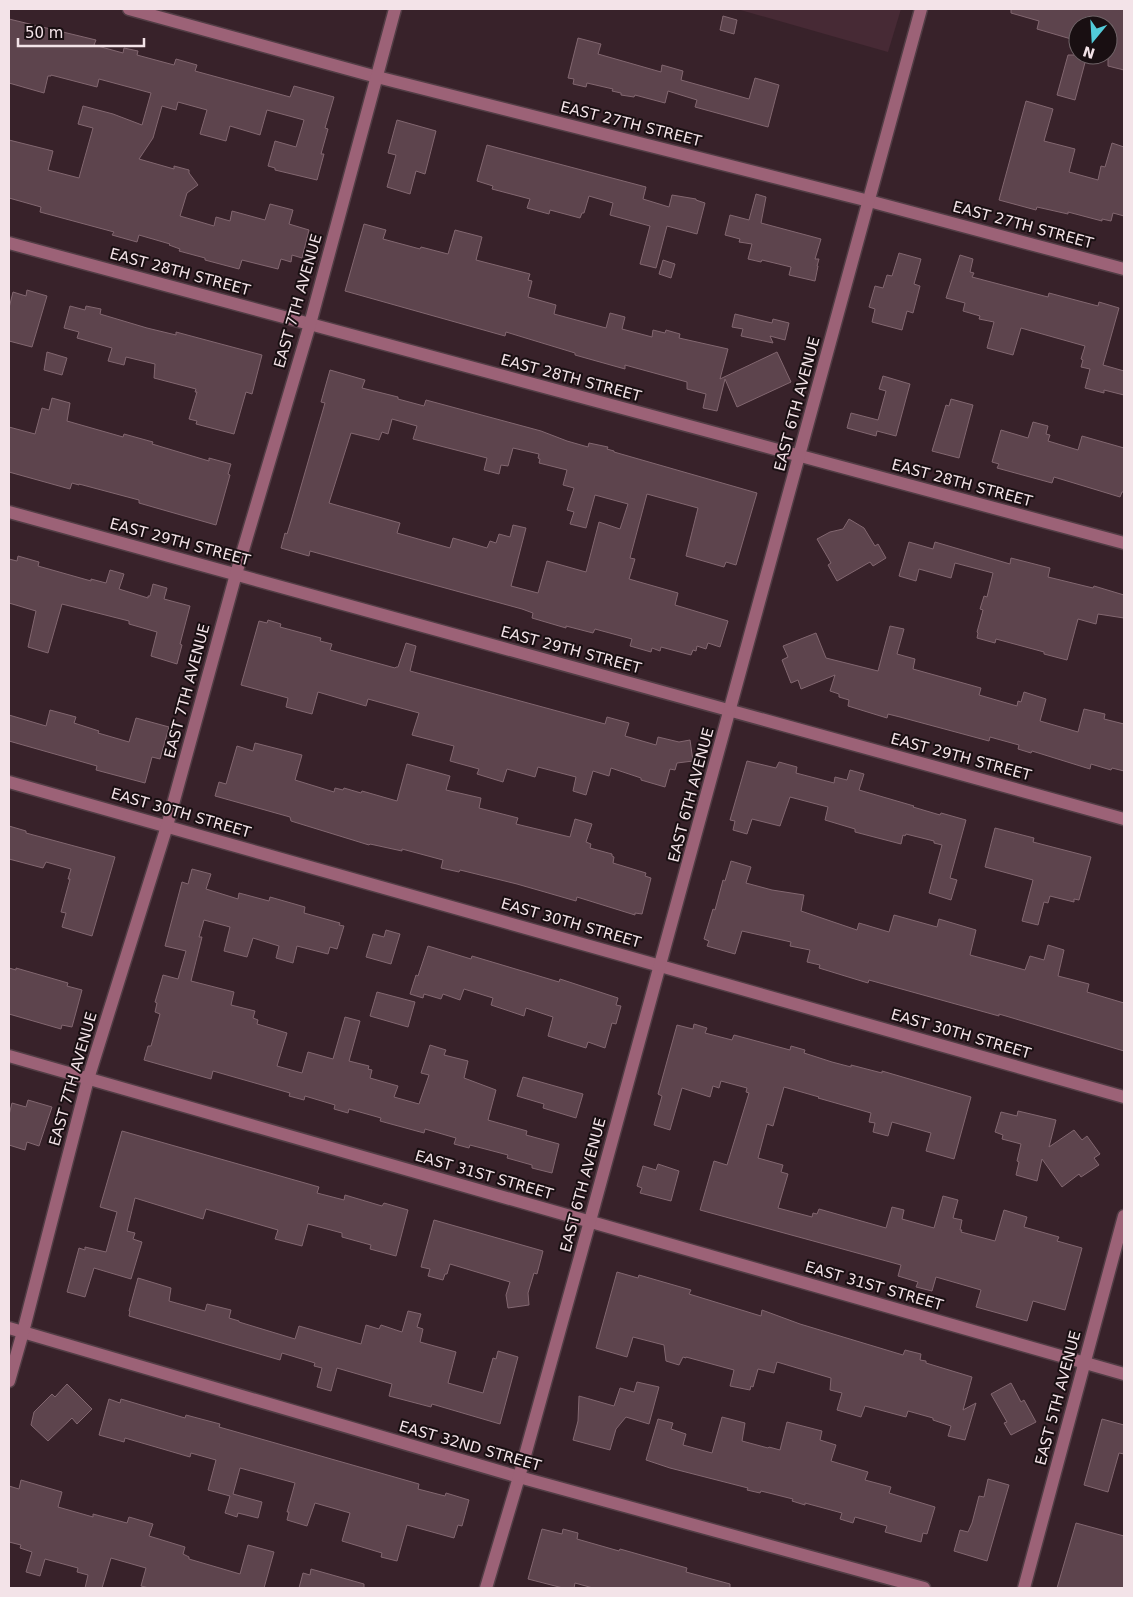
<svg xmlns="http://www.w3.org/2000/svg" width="1133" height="1597" viewBox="0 0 1133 1597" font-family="'DejaVu Sans',sans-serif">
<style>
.built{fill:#472a35}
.building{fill:#5d444d;stroke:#826770;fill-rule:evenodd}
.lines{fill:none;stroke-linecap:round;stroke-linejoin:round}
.minor-casing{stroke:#523d45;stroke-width:15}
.minor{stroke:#9c6277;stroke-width:12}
.labels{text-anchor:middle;stroke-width:4;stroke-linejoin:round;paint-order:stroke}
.street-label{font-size:15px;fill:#f3e3e8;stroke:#190f12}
</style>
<rect width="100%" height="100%" fill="#38222a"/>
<path class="built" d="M737,9H901L888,52Z"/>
<g class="building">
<path d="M1011,9H1124V70L1108,66V41L1112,25H1078V41L1037,29L1039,21L1011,13Z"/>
<path d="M723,16L737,20L734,34L720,30Z"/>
<path d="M9,19L96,40L94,45L123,53L124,48L138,51L137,55L174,65L176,59L197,65L195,71L290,97L294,86L334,97L325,128L328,129L321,154H324L317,180L275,170V168L268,166L275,141L296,147L304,120L267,110L260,135L230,126L226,141L200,134L207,110L178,102L176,110L162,106L153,138L139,159L174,169V166L189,170V173L198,185L187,193L180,216L214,226L216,217L230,221L232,211L265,220L270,204L293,210L289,224L309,230L302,258L292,255L291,262L281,259L278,269L242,260L239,269L205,260V258L179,251L180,249L169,245L170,244L139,235L137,242L112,235L114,232L40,212L41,207L9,198V140L53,151L48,170L79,178L93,128L78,124L83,106L113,114L142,125L151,93L99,79L97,87L51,75V76H48L44,93L9,83Z"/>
<path d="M578,38L601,44L598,54L661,72L662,65L683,71L681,80L749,99L755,78L779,85L768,127L695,107L697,100L668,91L665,103L635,95L634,97L621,95V93L612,91L613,89L587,83L586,87L573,84L574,79L568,78Z"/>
<path d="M1068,55H1087L1075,100L1057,95Z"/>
<path d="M1026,101L1053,109L1044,141L1075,149L1069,172L1098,180L1101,166L1105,167L1112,143L1124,147V216L1113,213L1111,221L1102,219V221L1068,212V214L1037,207L1036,210L999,200Z"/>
<path d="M397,120L436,131L425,174L416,171L410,194L387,187L396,155L388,153Z"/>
<path d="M487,145L646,187L643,199L669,207L672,195L696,199V200L705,203L697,234L667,226L656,268L640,264L650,226L610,215L613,203L589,196L584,213H582L580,218L550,210L549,214L527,208L530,199L492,189L493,186L477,181Z"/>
<path d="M756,194L766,197L761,223L821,239L815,259H819L817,266H818L815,281L789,275L791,267L762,260L761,262L748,259L752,244L739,242L740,239L725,235L730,215L749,220Z"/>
<path d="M364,224L386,230L383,239L420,249L421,247L448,254L455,230L482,237L476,260L530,274L528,280L532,281L528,297L556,305L554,314L606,328L610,313L625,317L622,329L652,337L653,330L665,333L666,330L680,334L679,338L728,349L720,379L777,352L791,382L737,407L725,379L717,411L703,408L706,394L687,389V382L625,365V369L575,355V353L506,332L505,336L345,291Z"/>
<path d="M899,253L921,259L914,284L920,286L913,313L907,311L902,330L872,322L875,309L869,307L875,286L883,288L887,275L892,276Z"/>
<path d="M960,255L973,259L970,272L974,273L972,277L1048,297L1049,293L1098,306L1099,302L1119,308L1103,365L1124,371V395L1104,390V393L1085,388L1090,369L1081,367L1083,360L1081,359L1085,346L1021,328L1013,355L987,348L994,322L979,319L980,316L963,311L965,303L946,298Z"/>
<path d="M663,260L675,264L671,278L659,274Z"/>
<path d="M27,290L47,296L32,347L9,341V308L13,292L26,296Z"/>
<path d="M70,306L85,310L86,306L101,309L100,314L147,328L176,335V332L262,355L252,394L246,392L234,434L196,424L197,421L189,419L197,392H195L196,389L154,378L155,364L126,357L124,365L108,361L112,348L77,338L79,332L64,328Z"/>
<path d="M735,314L772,323L773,319L789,323L785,340L770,336L773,343L741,336L743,329L732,327Z"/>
<path d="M47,352L67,358L62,375L44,370Z"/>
<path d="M330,370L365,380L362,388L398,397V399L424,406L426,400L541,431L567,441L588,447L589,443L608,447L607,449L614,451V452L757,493L736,565L726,562L724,567L686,556L698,508L647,494L630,558L635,559L629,579L678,593L675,605L728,621L720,647L708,643L706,649L697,646L696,651L693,650L691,655L661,647L660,651L652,648L651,652L630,646L632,639L595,629L593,633L566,626V628L532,618L533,613L522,609L310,551L309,556L281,548L285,533L287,534L291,521L325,403L321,402ZM392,419L417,426L413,439L487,458L484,470L499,474L501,465L508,466L513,448L539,454L538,458L540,459L539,463L567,470L563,485L574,488L567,510L574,512L570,524L586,528L595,495L628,504L620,529L599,522L586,572L547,561L538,593L511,586L526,528L513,525L510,537L499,534L496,543L490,541L487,548L453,538L450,548L397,533L400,523L329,503L351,433L379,440L382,432L388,434Z"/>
<path d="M883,376L910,384L896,436L877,431L876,436L847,428L851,413L878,420L886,391L879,389Z"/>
<path d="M52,398L70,403L67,421L123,437L124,434L153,442L152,444L209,461V458L231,464L228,474L230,475L216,525L139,503V500L79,484V485L72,483L70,489L9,472V427L35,434L42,408L49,410Z"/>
<path d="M951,399L973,405L959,458L932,451L946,405L949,406Z"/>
<path d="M1033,422L1048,426L1046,434L1050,435L1048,441L1078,450L1082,436L1124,448V492H1122L1120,497L1054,477L1052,483L997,468L999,464L992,462L1001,430L1028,438Z"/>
<path d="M849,519L864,528L875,546L878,544L886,558L873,566L870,562L837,581L828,565L831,563L817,539L830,532L843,529Z"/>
<path d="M909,542L933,549L935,542L1010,564L1011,558L1050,568L1048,577L1093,588L1094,586L1124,595V618L1098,614L1096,624L1078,619L1067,660L1044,654V652L996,639L995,643L977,638L978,633L977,632L983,610L980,609L984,596L987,597L993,573L955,563L951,578L919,569L916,581L899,576Z"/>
<path d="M18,556L39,562L38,566L91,581V579L106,583L110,570L124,574L119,589L148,598V596H150L153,584L167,588L164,599L190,606L180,644L182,645L177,664L151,656L157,632L129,624V621L62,604L48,653L28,647L36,611L9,603V559L17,561Z"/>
<path d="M268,620L281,624L280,627L321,638L320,641L332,644L330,650L395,668L396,667H398L406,643L416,646L410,671L605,724L607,717L629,723L625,736L656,745L658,737L679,742L690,740L693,761L677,763L675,770L670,769L665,787L641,780V778L611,768L609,776L593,771L586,795L573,791L576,777L538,767L535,777L507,769L503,782L477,774L479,769L450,761L454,746L412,735L419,713L368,699L366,706L318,692L312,714L286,707L288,698L241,685L259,621L267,623Z"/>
<path d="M890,626L904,629L897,654L915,659L913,669L981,688L979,695L1017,706L1018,701L1021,702L1024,692L1046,699L1040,721L1078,732L1084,709L1105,714L1104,719L1124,724V771L1112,768L1111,770L1091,764L1090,769L1032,751L1031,753L1018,749L1019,745L990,737L989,741L900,717L888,714L887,718L848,706L849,700L839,697V694L830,691L835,675L801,689L798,680L791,683L782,660L788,657L783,646L816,633L826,658L878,671Z"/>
<path d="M50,710L76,717L74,723L99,731L98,733L129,742L136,718L169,727L160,759L152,757L145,783L96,770L97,766L9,741V715L46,726Z"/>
<path d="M255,743L302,755L295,780L334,792L335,788L343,790L344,788L361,793L362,791L397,801L407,764L450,776L446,790L481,798L479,808L518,818L516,824L570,837L575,819L592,824L586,842L591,844L590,848L612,854V856L614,857L613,863L646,873L645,876L651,878L642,914L635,913V915L577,897L576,901L517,884L460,870L459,872L441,868L443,860L402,849V851L370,844L369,845L291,821L290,817L215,796L219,782L226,784L237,746L253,751Z"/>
<path d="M747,761L776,768L779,762L797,767L796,773L834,783L835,777L847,780L850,770L864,774L859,790L914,806L913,807L940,815L941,813L966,820L950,878L957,880L951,900L929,893L942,845L934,843V841L906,834L905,836L903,835L901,844L855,832V829L825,820L828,807L790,797L780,826L752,819L747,834L733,830L735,821L730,820Z"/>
<path d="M9,826L26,831V833L115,857L92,936L62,927L66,913L61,912L70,879H68L71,869L46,862L43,868L9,859Z"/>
<path d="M995,828L1034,838L1033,842L1091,857L1079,900L1074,899V902L1050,896L1048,903L1044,902L1038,925L1022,921L1033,880L985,867Z"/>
<path d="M731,861L751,867L746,883L772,890L804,895L801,911L857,930L859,923L889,932L894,915L937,927L939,919L976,930L970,955L1025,970L1030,956L1044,960L1048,945L1064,950L1058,976L1089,984L1087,992L1124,1003V1051L999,1014V1016L869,980L868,983L819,968L820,965L807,962L810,950L790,946L791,942L742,931L735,954L707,946L709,941L704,939L713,909L715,910L723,880L725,881Z"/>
<path d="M192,869L211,874L206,889L238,899L239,893L269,901L270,897L305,907L304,913L340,923L339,925L344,926L337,949L330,947L328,954L297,946L293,963L276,958L279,946L253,938L247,957L224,951L230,927L204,920L199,937H202L191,981L234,992L231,1005L255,1011L253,1018L258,1020L257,1024L287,1033L277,1066L302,1073L308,1052L333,1059L345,1017L360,1021L349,1061L369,1066L368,1069L372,1070L370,1078L398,1086L394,1097L419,1104L429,1075L421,1073L430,1045L446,1050L444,1055L468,1061L464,1078L496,1090L488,1120L527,1131L526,1135L559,1144L552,1173L532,1168V1165L507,1158L508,1155L470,1145L469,1148L454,1144L456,1138L425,1129L424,1133L380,1121L381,1118L349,1109L348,1113L334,1109L335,1105L305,1096L304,1100L289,1096L290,1093L213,1071L211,1079L144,1060L148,1046H151L160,1014L155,1012L157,1003L155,1002L163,975L178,979L186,951L165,946L182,882L188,884Z"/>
<path d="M386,930L400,934L391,964L366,957L373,934L384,937Z"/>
<path d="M428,946L471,959L472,956L549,979L559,982L560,979L618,998L616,1005L621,1006L616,1024L612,1023L605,1048L588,1042L586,1048L548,1036L553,1017L526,1008L524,1016L491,1005L493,998L464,989L460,1000L443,994L441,999L424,994L423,998L410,994L416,975L418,976Z"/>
<path d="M9,968L16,970V968L68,983L67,986L82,990L72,1027L62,1025L61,1029L9,1014Z"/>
<path d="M377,992L415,1002L408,1027L370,1016Z"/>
<path d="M694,1024L707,1028L705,1033L732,1040L734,1035L790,1050L791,1046L805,1050L804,1053L832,1062L851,1067V1065L882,1073V1071L971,1097L954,1159L926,1151L931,1133L892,1122L888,1136L873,1132L875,1123L869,1122L871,1113L818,1098L819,1097L784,1087L773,1126L767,1124L758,1158L783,1165L781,1172L788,1174L778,1208L812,1217L813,1213L817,1214L819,1209L886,1228L892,1207L904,1210L902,1219L934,1228L943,1196L958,1200L953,1218L962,1220L960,1230H962L961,1232L995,1241L1004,1210L1027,1217L1024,1227L1059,1237L1057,1241L1082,1248L1065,1310L1033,1301L1027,1321L976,1307L981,1290L936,1277L932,1291L916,1287L918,1282L898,1276L901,1265L700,1210L714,1161L727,1165L749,1093L746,1092L747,1088L721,1081L719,1088L713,1086L710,1097L682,1088L670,1130L654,1125L662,1096L658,1094L677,1025L693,1029Z"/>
<path d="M523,1077L583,1094L576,1118L543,1108L544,1104L517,1096Z"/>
<path d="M28,1100L52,1107L39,1146L27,1142L25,1150L9,1145V1115L12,1103L26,1107Z"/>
<path d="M1018,1111L1056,1120L1049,1147L1074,1130L1082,1140L1087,1136L1100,1154L1094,1158L1099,1165L1081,1177L1079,1174L1062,1187L1042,1159L1037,1181L1016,1175L1019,1162L1017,1161L1021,1144L1002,1139L1003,1135L995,1132L1001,1112L1017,1116Z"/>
<path d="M122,1131L319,1187L317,1193L344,1200L345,1195L382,1206L384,1203L408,1210L396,1256L370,1249L371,1245L342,1237V1233L308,1224L302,1246L275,1239L278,1230L206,1209L203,1219L135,1198L127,1231L135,1233L133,1239L142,1242L131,1279L94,1268L85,1297L67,1292L79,1248L85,1250V1247L106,1252L117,1212L100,1207Z"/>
<path d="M658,1164L679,1171L671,1201L640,1193L642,1188L637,1186L643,1166L656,1170Z"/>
<path d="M434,1220L543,1251L537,1274L534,1273L528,1293L529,1305L508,1308L506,1295L510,1282L450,1264L447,1274H445L443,1280L428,1276L430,1269L421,1267Z"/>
<path d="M617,1272L638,1278L639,1275L691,1290L689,1294L761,1316L762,1310L800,1324L903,1355L905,1350L921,1354L920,1360L926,1361V1363L972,1377L963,1410L976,1403L965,1440L948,1436L951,1426L933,1420V1418L908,1411L906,1417L865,1406L861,1417L837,1410L842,1393L830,1390L831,1378L777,1362L774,1373L758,1369L753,1387L751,1386L750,1390L730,1386L734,1370L686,1357V1358L683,1357L679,1365L666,1361L664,1345L633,1337L627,1357L596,1348Z"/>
<path d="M138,1278L171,1288L169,1301L205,1311L207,1304L231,1310L229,1318L239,1321V1322L295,1339L299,1326L361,1344L366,1325L379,1329L381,1325L402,1332L408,1311L421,1314L417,1327L423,1329L420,1342L456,1352L448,1383L483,1393L493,1358L496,1359L498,1351L518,1357L500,1424L432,1404L431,1407L389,1396L392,1384L337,1368L331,1391L317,1387L322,1368L314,1366L315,1363L282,1353L280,1360L129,1316L130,1311H129Z"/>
<path d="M637,1382L659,1387L649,1424L626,1417L616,1429L610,1450L573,1440L578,1421L579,1396L614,1406L620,1388L634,1392Z"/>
<path d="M1011,1383L1021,1402L1024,1400L1036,1422L1011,1435L1004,1423L1007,1422L991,1394Z"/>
<path d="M67,1384L92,1409L77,1424L72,1418L48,1441L31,1425L34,1412L52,1394L55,1397Z"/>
<path d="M109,1399L120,1403L121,1399L185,1418L186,1415L220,1424L219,1427L419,1484L418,1489L445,1496L446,1493L469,1500L462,1526L458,1525L454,1538L407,1525L397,1561L381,1557L382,1553L342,1541L350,1513L315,1503L307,1526L287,1520L289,1512H287L295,1483L240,1468L233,1494L262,1502L258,1518L238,1513L237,1517L225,1513L230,1496L208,1490L216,1460L191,1453L190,1457L125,1438L124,1442L99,1435Z"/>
<path d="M722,1417L745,1423L742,1441L768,1448L769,1447L780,1450L787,1422L822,1431L820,1440L836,1445L831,1461L868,1472L865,1480L891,1487L889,1493L935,1507L927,1534L923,1533L921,1542L885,1532L887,1526L855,1517L853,1523L840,1519L842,1513L805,1503V1505L792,1501L793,1499L761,1491L760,1493L747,1490L748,1488L670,1468L646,1460L658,1419L673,1423L671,1429L686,1434L683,1445L712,1453Z"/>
<path d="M1102,1419L1124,1425V1454L1119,1453L1108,1492L1084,1485Z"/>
<path d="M988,1479L1009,1485L987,1561L954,1551L960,1530L968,1532L972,1523L979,1496L984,1497Z"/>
<path d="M21,1480L62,1492L58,1507L93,1517V1514L127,1523L129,1517L153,1524L149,1536L185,1547L183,1554L189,1557V1559L240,1574L248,1545L274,1552L264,1588H149L141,1586L146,1568L111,1558L102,1588H85L88,1575L77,1572L78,1568L45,1559L40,1576L26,1572L32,1552L20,1548L21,1545L9,1542V1486L19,1489Z"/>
<path d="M1076,1523L1124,1536V1588H1057Z"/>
<path d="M542,1529L562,1534L563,1529L578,1533L577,1539L619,1551L620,1549L687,1568L686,1572L730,1584V1588H593L575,1583L574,1588H563L528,1579Z"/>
<path d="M311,1569L364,1584V1588H299L303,1573L310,1575Z"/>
</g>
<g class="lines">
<g class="minor-casing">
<g id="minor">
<path d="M129,9L377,77L869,201L1124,269"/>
<path d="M9,243L1124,543"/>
<path d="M9,512L1124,819"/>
<path d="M9,782L1124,1097"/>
<path d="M9,1056L1124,1374"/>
<path d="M9,1328L519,1477L924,1588"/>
<path d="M9,1381L23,1332L88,1079L167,826L236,574L310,324L395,9"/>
<path d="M486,1588L519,1477L590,1221L921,9"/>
<path d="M1024,1588L1124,1216"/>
</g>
</g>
<use href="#minor" class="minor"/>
</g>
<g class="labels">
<g class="street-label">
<text transform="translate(631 124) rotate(14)" y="5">EAST 27TH STREET</text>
<text transform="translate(1023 225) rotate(15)" y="5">EAST 27TH STREET</text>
<text transform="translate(180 272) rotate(15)" y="5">EAST 28TH STREET</text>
<text transform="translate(298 301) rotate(-74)" y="5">EAST 7TH AVENUE</text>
<text transform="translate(571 378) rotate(15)" y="5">EAST 28TH STREET</text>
<text transform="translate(797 404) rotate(-75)" y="5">EAST 6TH AVENUE</text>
<text transform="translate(962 483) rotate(15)" y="5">EAST 28TH STREET</text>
<text transform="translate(180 542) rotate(15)" y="5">EAST 29TH STREET</text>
<text transform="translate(571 650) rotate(15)" y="5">EAST 29TH STREET</text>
<text transform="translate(187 691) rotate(-75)" y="5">EAST 7TH AVENUE</text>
<text transform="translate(961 757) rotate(15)" y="5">EAST 29TH STREET</text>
<text transform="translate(691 795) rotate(-75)" y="5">EAST 6TH AVENUE</text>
<text transform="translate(181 813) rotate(16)" y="5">EAST 30TH STREET</text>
<text transform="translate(571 923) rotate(16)" y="5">EAST 30TH STREET</text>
<text transform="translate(961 1034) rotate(16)" y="5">EAST 30TH STREET</text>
<text transform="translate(73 1079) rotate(-74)" y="5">EAST 7TH AVENUE</text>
<text transform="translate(484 1175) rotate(16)" y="5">EAST 31ST STREET</text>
<text transform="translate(583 1185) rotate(-75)" y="5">EAST 6TH AVENUE</text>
<text transform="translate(874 1286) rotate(16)" y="5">EAST 31ST STREET</text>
<text transform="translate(1058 1398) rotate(-75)" y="5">EAST 5TH AVENUE</text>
<text transform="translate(470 1446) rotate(16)" y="5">EAST 32ND STREET</text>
</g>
</g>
<rect width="1133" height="1597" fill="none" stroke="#f3e3e8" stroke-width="20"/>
<g transform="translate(1093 40) rotate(198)"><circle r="24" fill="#190f12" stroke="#706468"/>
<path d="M0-4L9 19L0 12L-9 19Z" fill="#52cbd9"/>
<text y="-8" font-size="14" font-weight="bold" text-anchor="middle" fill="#f3e3e8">N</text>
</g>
<path d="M18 38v8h126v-8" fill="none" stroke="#f3e3e8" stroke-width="2.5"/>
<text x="25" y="38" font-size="15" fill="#f3e3e8" stroke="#190f12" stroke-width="4" paint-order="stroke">50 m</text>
</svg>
